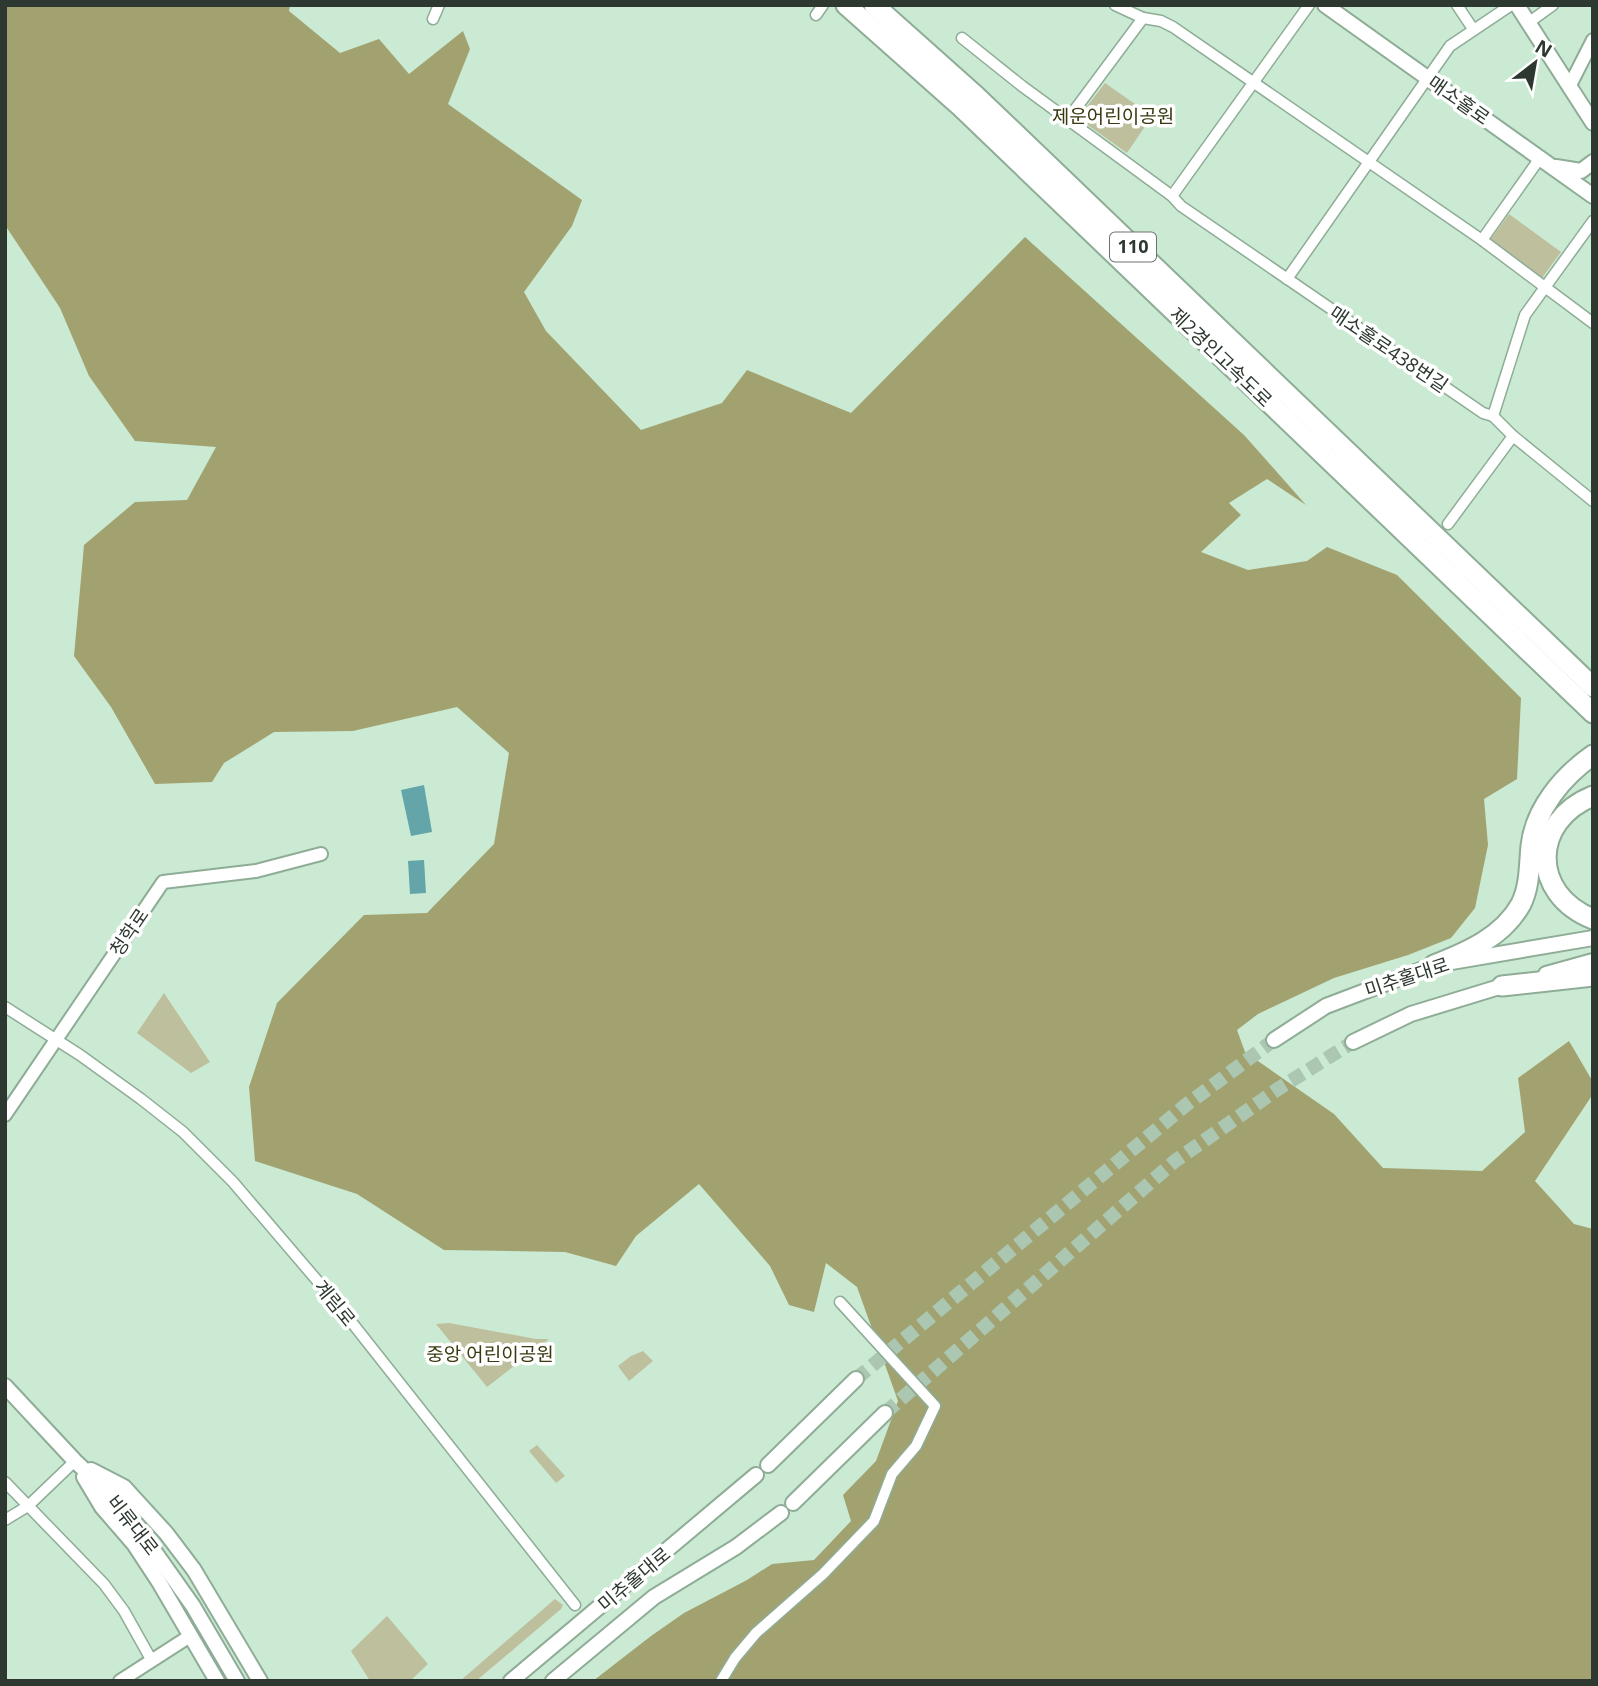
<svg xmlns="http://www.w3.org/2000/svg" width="1598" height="1686" viewBox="0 0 1598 1686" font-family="'Open Sans','Noto Sans KR',sans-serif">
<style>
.green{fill:#bebf9d}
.forest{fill:#a2a271}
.water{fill:#63a5a8}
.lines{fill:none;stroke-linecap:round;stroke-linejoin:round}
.secondary-tunnel{stroke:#abc7b2;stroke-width:14;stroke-dasharray:14 7;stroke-linecap:butt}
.minor-casing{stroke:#8eac96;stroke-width:13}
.tertiary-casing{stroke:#8eac96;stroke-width:16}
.secondary-casing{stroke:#8eac96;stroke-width:18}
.motorway-casing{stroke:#8eac96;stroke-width:23}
.minor{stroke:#fff;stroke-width:10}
.tertiary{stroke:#fff;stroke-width:12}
.secondary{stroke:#fff;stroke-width:14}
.motorway{stroke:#fff;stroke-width:19}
.labels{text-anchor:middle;stroke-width:7;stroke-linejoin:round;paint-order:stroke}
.shield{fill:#fff;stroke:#6c746e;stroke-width:2}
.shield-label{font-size:18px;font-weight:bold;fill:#2d3930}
.street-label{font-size:19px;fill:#2d3930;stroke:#fff}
.park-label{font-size:19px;fill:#3a3910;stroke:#fff}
</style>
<rect width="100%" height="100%" fill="#caead3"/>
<g class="green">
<path d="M1105,83L1152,116L1127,153L1078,118Z"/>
<path d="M1509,214L1561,252L1542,278L1490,240Z"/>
<path d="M164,993L210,1062L191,1073L137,1033Z"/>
<path d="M449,1323L536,1339H549L487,1387L436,1324Z"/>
<path d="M643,1351L653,1361L629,1381L618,1366L631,1356Z"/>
<path d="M537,1445L565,1476L556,1483L529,1451Z"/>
<path d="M555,1599L563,1605L561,1609L476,1681H460Z"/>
<path d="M387,1616L428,1664L410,1681H370L351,1651Z"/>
</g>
<path class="forest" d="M5,5H290L289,11L340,53L379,39L409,74L463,31L470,49L448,104L582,200L572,226L524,292L546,331L641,430L722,403L747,370L851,413L1025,237L1244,435L1306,505L1267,479L1229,503L1241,515L1201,552L1248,570L1307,561L1327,547L1397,575L1521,698L1517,779L1484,799L1488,845L1475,908L1451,938L1408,955L1334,978L1258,1014L1237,1030L1245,1052L1334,1114L1383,1168L1482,1171L1525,1132L1518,1078L1569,1041L1593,1082V1094L1535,1181L1574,1224L1593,1229V1681H593L651,1636L684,1613L747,1580L772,1564L814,1560L851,1521L843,1495L876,1461L898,1401L857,1287L826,1263L814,1312L789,1305L770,1266L699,1184L636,1236L616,1266L565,1252L444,1250L357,1194L255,1161L249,1087L277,1003L364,915L427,913L494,844L509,753L457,707L353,731L274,732L224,763L212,782L155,784L111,707L74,656L84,545L135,502L187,500L216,447L135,441L89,376L60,308L5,225Z"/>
<g class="water">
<path d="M424,785L432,832L411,836L401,790Z"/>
<path d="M424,860L426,893L410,894L408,861Z"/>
</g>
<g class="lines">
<g class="secondary-tunnel">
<path d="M856,1379L1186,1105L1274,1040"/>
<path d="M885,1413L1175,1161L1278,1089L1353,1042"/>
</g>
<g class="minor-casing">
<g id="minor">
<path d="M1115,5L1143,18L1161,21L1173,27L1482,240L1593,323"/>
<path d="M1457,5L1473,29"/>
<path d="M816,15L823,5"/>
<path d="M433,19L439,5"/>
<path d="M1528,23L1553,5"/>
<path d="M962,38L1022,86L1172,196L1181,206L1483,413L1493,416"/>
<path d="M1068,119L1143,18"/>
<path d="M1172,196L1309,5"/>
<path d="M1593,221L1525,315L1493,416L1513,436L1593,501"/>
<path d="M1482,240L1540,158"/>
<path d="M1287,279L1450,46L1511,5"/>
<path d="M1448,524L1513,436"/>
<path d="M5,1007L80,1055L141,1099L183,1132L233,1182L338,1305L575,1605"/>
<path d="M5,1482L104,1584L124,1611L152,1661"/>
<path d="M5,1520L28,1506L75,1461"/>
<path d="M721,1681L735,1658L756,1633L823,1574L874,1521L892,1474L916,1446L935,1406L840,1302"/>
</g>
</g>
<g class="tertiary-casing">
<g id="tertiary">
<path d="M1569,87L1593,40"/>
<path d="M5,1115L163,882L256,871L321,854"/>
<path d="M120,1681L190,1636"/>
</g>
</g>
<g class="secondary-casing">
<g id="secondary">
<path d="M1325,5L1593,196"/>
<path d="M1517,5L1593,123"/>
<path d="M1556,167L1581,171L1593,162"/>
<path d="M1546,974L1593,961"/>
<path d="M1274,1040L1326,1006L1434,965L1593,938"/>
<path d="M1353,1042L1411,1014L1509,984"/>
<path d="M5,1386L75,1461L123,1507L193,1606L237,1681"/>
<path d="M768,1465L856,1379"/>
<path d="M91,1470L124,1487L166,1533L194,1570L260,1681"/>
<path d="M84,1477L102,1507L134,1544L159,1582L217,1681"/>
<path d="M793,1503L885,1413"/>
<path d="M511,1681L756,1475"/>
<path d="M553,1681L654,1597L736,1547L781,1513"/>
</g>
</g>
<g class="motorway-casing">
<g id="motorway">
<path d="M846,5L961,107L1593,713"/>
<path d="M874,5L975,95L1593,687"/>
<path d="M1593,796C1531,821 1530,894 1593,919"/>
<path d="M1434,965C1467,952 1503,937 1521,904C1530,886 1529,866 1531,846C1535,809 1563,776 1593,755"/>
<path d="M1502,986L1593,976"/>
</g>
</g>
<use href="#minor" class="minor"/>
<use href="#tertiary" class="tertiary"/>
<use href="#secondary" class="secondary"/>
<use href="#motorway" class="motorway"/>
</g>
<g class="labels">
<rect class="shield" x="1110" y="232.5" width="46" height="29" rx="5"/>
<g class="shield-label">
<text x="1133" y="253">110</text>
</g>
<g class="street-label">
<text transform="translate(1459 100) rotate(35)" y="7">매소홀로</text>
<text transform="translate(1389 349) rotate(34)" y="7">매소홀로438번길</text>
<text transform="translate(1221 357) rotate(44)" y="7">제2경인고속도로</text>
<text transform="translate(129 932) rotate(-56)" y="7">청학로</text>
<text transform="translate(1407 977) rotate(-18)" y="7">미추홀대로</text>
<text transform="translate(335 1303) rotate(51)" y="7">계림로</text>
<text transform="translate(133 1525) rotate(52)" y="7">비류대로</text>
<text transform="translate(634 1579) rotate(-40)" y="7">미추홀대로</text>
</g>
<g class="park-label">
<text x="1113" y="123">제운어린이공원</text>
<text x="490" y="1361">중앙 어린이공원</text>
</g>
</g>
<rect width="1598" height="1686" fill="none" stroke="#2d3930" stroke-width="14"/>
<g transform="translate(1535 63) rotate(31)" stroke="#ffffff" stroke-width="5" paint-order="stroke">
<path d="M0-5L12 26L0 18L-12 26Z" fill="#2d3930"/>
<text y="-10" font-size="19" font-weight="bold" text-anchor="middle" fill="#2d3930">N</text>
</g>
</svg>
